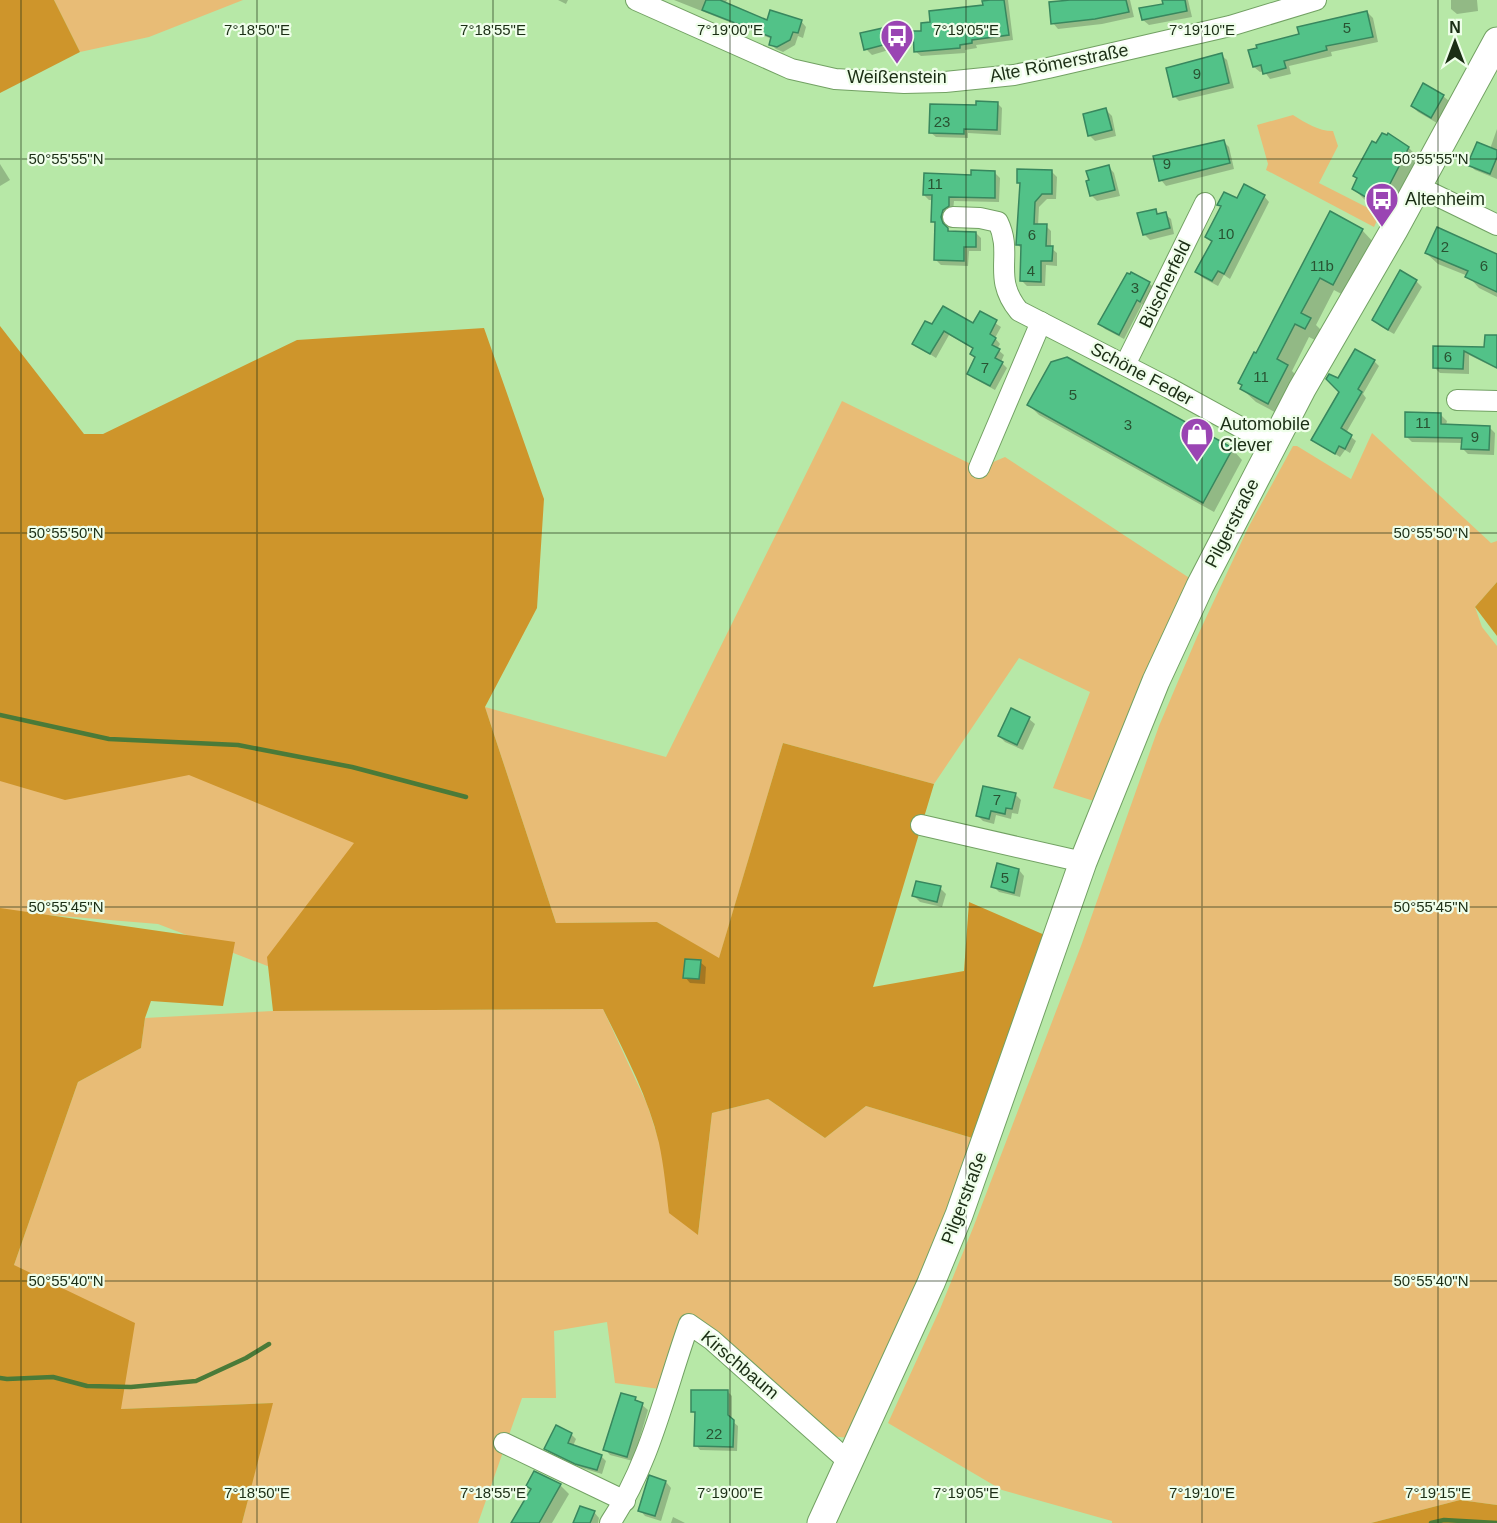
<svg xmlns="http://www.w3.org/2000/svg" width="1497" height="1523" viewBox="0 0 1497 1523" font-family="Arial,sans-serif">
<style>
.green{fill:#e8bc76}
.forest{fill:#ce952b}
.shadow{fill:#0003}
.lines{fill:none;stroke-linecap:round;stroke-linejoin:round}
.stream{stroke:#4a7a38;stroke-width:4.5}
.building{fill:#52c288;stroke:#38875e;stroke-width:1.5}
.street-casing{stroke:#72a163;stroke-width:22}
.secondary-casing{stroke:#72a163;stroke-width:29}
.street{stroke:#fff;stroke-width:20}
.secondary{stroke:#fff;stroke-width:27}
.ticks{fill:none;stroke:#1b2e15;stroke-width:1.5;stroke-opacity:0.45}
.labels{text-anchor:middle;stroke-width:4.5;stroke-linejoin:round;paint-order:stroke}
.number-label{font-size:15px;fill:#295332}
.street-label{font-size:18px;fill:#1b2e15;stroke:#effeea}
.poi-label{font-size:18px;fill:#1b2e15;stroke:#effeea;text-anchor:start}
.ticks-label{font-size:15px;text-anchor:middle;fill:#1b2e15;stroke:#effeea;stroke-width:4.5;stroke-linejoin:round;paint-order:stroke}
</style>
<rect width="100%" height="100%" fill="#b7e8a7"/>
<g class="green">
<path d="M54,0H243L149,37L80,52Z"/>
<path d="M1293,115C1306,123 1318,131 1333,131L1338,146L1319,183L1380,214L1374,227L1266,170L1268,164L1257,125Z"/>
<path d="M842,401L979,468L1005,457L1194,581L1097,802L1053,788L1090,692L1019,658L934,784L783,743L719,959L657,922L556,923L485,707L666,757Z"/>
<path d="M1372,433L1491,543L1497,541V582L1475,607L1482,627L1497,646V1505L1460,1500L1371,1523H1112V1521L1002,1490L888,1423L940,1309L973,1228L1081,946L1159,726L1197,637L1248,528L1293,446H1297L1351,479Z"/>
<path d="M158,746L362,839L270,967L158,924L0,911V754Z"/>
<path d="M603,1009L647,1104L660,1144L698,1235L712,1113L768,1099L825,1138L866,1106L979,1140L850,1438L830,1436L689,1324L667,1390L615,1383L607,1322L554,1331L556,1398H522L478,1523H242L272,1403L121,1409L14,1265L78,1082L141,1048L145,1018L273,1011Z"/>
</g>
<g class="forest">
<path d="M0,0H54L80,52L0,93Z"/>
<path d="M0,326L84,434H103L297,340L484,328L544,499L537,608L485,707L556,923L657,922L719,958L783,743L934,784L873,987L964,971L969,902L1047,936L979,1140L866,1106L825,1138L768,1099L712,1113L698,1235L669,1213C666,1190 664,1166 659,1143C648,1096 624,1052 603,1009L273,1011L267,957L354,843L189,775L65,800L0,781Z"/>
<path d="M1497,582V636L1475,607Z"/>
<path d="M0,908L235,942L223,1006L151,1001L145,1018L141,1048L78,1082L14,1265L135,1323L121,1409L273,1403L242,1523H0Z"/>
<path d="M1460,1500L1497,1505V1523H1371Z"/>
</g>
<g class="shadow">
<path d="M558,0H568L566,4Z"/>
<path d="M674,0H727L725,4L768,22L801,21L806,27L803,38L798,36L795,45L783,52L776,49L770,44L772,39Z"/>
<path d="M989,0H1008L1013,40L976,45L977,48L965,50V53L921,56L915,51L922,32L932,23L985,7Z"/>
<path d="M1092,0H1130L1134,17L1102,24L1058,29L1053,23Z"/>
<path d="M1164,0H1188L1192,17L1149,25L1143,20L1165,5Z"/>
<path d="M1451,0H1477L1478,11L1457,14L1451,9Z"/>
<path d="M1367,12L1373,18L1378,42L1331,52L1332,56L1289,66L1291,74L1270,79L1264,71L1260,72L1254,67L1300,35Z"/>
<path d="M883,29L888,35L892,49L872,55L866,49Z"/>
<path d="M1221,55L1227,60L1234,88L1179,101L1174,96Z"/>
<path d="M1443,96L1449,101L1437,123L1418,112L1412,106Z"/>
<path d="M997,103L1002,108L1001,135L968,133V138L936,137L930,132L977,107Z"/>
<path d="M1106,110L1112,116L1116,136L1095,141L1089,135Z"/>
<path d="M1497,129V179L1475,170L1469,164L1490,149Z"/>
<path d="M1389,135L1409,148L1427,167L1398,222L1372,207L1354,189L1377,145Z"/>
<path d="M1223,141L1229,147L1234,169L1166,186L1161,180Z"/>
<path d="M0,164L10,180L0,186Z"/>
<path d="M1109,167L1114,173L1120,196L1097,201L1092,196Z"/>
<path d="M994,172L1000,178L999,202L954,201L953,211L947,216V228L951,233H976L981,238V251H969L968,266L941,265L936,260V225L933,221V200H929L924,195L972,176Z"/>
<path d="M1052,172L1057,177L1056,199H1047L1039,207L1038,226H1046L1051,231V248L1057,253V266L1046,265L1045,286H1027L1022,281V249L1018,245L1022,185L1018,182Z"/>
<path d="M1264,196L1269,202L1230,279L1224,275L1218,286L1203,278L1197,272L1212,243L1207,237L1222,207L1219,204Z"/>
<path d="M1155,211L1159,215L1165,214L1171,219L1174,234L1150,240L1144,234Z"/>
<path d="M1330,213L1362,230L1375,244L1347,297L1334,290L1316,325L1324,333L1319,342L1309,337L1292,371L1301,380L1282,416L1256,402L1242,389L1256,356Z"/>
<path d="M1426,253L1497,256V297L1479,288L1468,276L1438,264Z"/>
<path d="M1131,274L1149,283L1154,288L1145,306L1142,304L1124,339L1105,329L1100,324Z"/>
<path d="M1416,281L1422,287L1394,334L1380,326L1374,320Z"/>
<path d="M980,313L1001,327L995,338L1000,344L997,349L1004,355L1001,362L1007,368L995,390L973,378L968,373L976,359L971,354L974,349L949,335L936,358L914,344L933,326L974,325Z"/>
<path d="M1497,337V369L1469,355V374L1440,373L1434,367L1435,347L1486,349Z"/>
<path d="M1374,361L1379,366L1363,394L1366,398L1346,433L1356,441L1350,453L1345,450L1340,457L1313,440L1340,392L1339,380Z"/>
<path d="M1029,405L1232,449L1242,460L1214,512L1039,415Z"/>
<path d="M1441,415L1447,421L1446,425L1489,427L1495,433L1494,455L1468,454L1463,449V443L1412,442L1406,436Z"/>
<path d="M1012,710L1029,719L1035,724L1023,750L1005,742L999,736Z"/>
<path d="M1015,794L1021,800L1018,814L1012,813L1011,819L996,815L994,824L983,821L978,816Z"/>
<path d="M1019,870L1024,876L1020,897L999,892L993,886Z"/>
<path d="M940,888L946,894L942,907L920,902L914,896Z"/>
<path d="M700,962L706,967L705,984L690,983L685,977Z"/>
<path d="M728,1392L732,1396V1421L738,1426L737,1451L700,1450L696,1445L697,1415L692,1411Z"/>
<path d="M635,1399L648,1410L633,1461L610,1455L605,1449Z"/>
<path d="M571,1434L576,1439L573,1446L601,1456L606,1461L602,1474L582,1468L551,1454L546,1449Z"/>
<path d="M650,1477L666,1482L671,1488L661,1521L645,1516L640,1510Z"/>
<path d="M560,1485L569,1494L552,1523H513Z"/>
<path d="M594,1512L599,1518L598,1523H575Z"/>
<path d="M673,1517L685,1523H671Z"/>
</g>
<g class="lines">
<g class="stream">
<path d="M0,715L109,739L238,745L352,767L466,797"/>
<path d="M0,1378L7,1379L53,1377L87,1386L131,1387L196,1381L246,1358L269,1344"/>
<path d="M1431,1523L1444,1520L1497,1523"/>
</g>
</g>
<g class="building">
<path d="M706,0H720L767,20L770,10L802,20L798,33L793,32L790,40L777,47L769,45L771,37L702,10Z"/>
<path d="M990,0H1004L1009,35L972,40V43L960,45V48L914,52L913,31H921V23L930,22L929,11L983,5L982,1Z"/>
<path d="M1070,0H1126L1129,12L1095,19L1051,24L1049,2Z"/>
<path d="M1162,0H1185L1187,11L1142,20L1139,8L1163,4Z"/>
<path d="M1367,11L1373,37L1326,46L1327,50L1284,61L1286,68L1263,74L1261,65L1253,67L1248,50L1257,48L1256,45L1299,34L1297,27Z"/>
<path d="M883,28L887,44L864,50L860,33Z"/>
<path d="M1222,53L1229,83L1173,97L1166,68Z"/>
<path d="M1423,83L1444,95L1431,118L1411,106Z"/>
<path d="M976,101L998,102L997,130L964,129V134L929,133L930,104L976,105Z"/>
<path d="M1106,108L1112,130L1088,136L1083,114Z"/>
<path d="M1382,133L1387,135L1388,133L1409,147L1379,205L1352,189L1357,178L1353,176L1372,141L1376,143Z"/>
<path d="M1224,140L1230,163L1159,181L1153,156Z"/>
<path d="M1477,142L1497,150V157L1490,174L1467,165Z"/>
<path d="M1109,165L1115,190L1090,196L1086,181L1089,180L1086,171Z"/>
<path d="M1017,169L1052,170V194H1042L1035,202L1034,224H1047L1046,246H1053L1052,261H1041V282L1020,281L1021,245H1016L1020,183H1017Z"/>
<path d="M971,170L995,171V198L949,197V206L943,210L941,217L943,223L948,228V231L976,232V247H964V261L934,260L935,222H931L932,195H923L924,173L971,175Z"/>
<path d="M1244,184L1265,195L1224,274L1218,271L1212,281L1195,272L1212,241L1205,237L1221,206L1217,205L1224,192L1237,198Z"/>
<path d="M1156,209L1157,214L1166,212L1170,228L1143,235L1137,213Z"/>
<path d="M1330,211L1363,229L1333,285L1320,278L1301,313L1311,318L1305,329L1295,324L1277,359L1288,365L1268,404L1240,389L1242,385L1238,383L1254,352L1256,353Z"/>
<path d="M1437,227L1497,254V292L1465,277L1468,271L1425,253Z"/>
<path d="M1400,270L1417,280L1388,330L1372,320Z"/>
<path d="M1131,272L1150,282L1140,302L1137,300L1119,335L1098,324L1127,273L1130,274Z"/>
<path d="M943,306L973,323L980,311L997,320L990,334L996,338L992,345L1000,349L995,358L1003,362L990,386L967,374L975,357L970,354L973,348L944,331L930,354L912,344L925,321L932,324Z"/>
<path d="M1485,335H1497V368L1464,351L1463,369L1433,368V346L1484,347Z"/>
<path d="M1355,349L1375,360L1358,389L1362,392L1341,428L1352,435L1345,449L1339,446L1335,454L1311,440L1339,392L1326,379L1329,374L1338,378Z"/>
<path d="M1067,357L1233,448L1203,503L1027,405L1051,362Z"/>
<path d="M1405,412L1441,413V424L1490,426L1489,450L1461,449L1462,438L1405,437Z"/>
<path d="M1011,708L1030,717L1017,745L998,736Z"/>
<path d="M983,786L1016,793L1012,809L1006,808L1005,814L991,811L989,819L976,816Z"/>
<path d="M997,863L1019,869L1014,893L991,887Z"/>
<path d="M916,881L941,886L937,902L912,896Z"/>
<path d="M685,959L701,960L699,979L683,978Z"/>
<path d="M691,1390H728V1415L734,1420L733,1447L694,1446L695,1412H691Z"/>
<path d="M621,1393L636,1397L635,1400L643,1403L627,1457L603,1450Z"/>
<path d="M556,1425L572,1433L568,1443L602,1455L597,1470L575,1464L544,1449Z"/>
<path d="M534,1471L561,1484L539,1523H511L531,1489L526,1486Z"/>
<path d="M649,1475L666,1481L655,1516L638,1511Z"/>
<path d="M580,1506L595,1511L590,1523H573Z"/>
</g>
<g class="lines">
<g class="street-casing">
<g id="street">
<path d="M636,0L791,69L835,79L904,83L945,82L1014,75L1048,68L1230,26L1316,0"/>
<path d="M1417,186L1497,225"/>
<path d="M953,217L980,218L998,222C1014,255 991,277 1019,311L1169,388L1273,445"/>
<path d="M1125,365L1205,203"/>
<path d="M1457,400L1497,401"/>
<path d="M979,468L1041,322"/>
<path d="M921,825L1083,862"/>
<path d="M504,1443L625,1501"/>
<path d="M610,1523C650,1464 665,1391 689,1324L712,1340L849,1462"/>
</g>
</g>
<g class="secondary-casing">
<path id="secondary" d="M821,1523L931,1283L959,1215L1083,862L1156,681L1200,586L1302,389L1394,230L1497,41"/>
</g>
<use href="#street" class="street"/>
<use href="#secondary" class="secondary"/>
</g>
<path class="ticks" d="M21,0V1523M257,0V1523M493,0V1523M730,0V1523M966,0V1523M1202,0V1523M1438,0V1523M0,159H1497M0,533H1497M0,907H1497M0,1281H1497"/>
<defs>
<g id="bus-pin" transform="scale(1.725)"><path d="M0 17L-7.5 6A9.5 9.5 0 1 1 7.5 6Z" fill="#9a45b3" stroke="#effeea"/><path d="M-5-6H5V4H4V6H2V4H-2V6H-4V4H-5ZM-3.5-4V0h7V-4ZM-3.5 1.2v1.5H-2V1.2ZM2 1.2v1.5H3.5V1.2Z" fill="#fff"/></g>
<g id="shop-pin" transform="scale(1.725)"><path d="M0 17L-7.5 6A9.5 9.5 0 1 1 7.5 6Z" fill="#9a45b3" stroke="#effeea"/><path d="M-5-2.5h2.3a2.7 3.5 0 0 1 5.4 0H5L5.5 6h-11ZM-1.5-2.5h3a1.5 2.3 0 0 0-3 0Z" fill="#fff"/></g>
</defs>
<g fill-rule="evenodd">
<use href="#bus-pin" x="897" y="36"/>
<use href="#bus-pin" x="1382" y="199"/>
<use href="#shop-pin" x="1197" y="434"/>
</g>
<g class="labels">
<g class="number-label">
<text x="1347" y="33">5</text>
<text x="1197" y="79">9</text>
<text x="942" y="127">23</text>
<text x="1167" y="169">9</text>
<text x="935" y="189">11</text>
<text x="1226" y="239">10</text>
<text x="1032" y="240">6</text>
<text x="1445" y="252">2</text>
<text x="1322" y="271">11b</text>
<text x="1484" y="271">6</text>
<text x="1031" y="276">4</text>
<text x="1135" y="293">3</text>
<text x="1448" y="362">6</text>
<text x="985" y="373">7</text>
<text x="1261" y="382">11</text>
<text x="1073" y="400">5</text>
<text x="1423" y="428">11</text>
<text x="1128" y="430">3</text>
<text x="1475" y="442">9</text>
<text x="997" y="805">7</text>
<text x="1005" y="883">5</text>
<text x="714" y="1439">22</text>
</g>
<g class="street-label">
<text transform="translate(1059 63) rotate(-11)" y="6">Alte Römerstraße</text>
<text transform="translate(1165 284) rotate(-64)" y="6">Büscherfeld</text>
<text transform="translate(1142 374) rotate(28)" y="6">Schöne Feder</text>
<text transform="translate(1232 523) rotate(-63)" y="6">Pilgerstraße</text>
<text transform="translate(964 1198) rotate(-69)" y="6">Pilgerstraße</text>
<text transform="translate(740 1365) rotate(40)" y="6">Kirschbaum</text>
</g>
<g class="poi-label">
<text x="897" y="83" text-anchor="middle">Weißenstein</text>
<text x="1405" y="205">Altenheim</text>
<text x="1220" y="430">Automobile<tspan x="1220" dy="21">Clever</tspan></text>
</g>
</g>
<g class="ticks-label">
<text x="257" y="35">7°18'50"E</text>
<text x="493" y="35">7°18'55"E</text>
<text x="730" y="35">7°19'00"E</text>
<text x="966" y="35">7°19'05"E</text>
<text x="1202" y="35">7°19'10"E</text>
<text x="66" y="164">50°55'55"N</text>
<text x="1431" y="164">50°55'55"N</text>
<text x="66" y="538">50°55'50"N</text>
<text x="1431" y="538">50°55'50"N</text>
<text x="66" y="912">50°55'45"N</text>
<text x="1431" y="912">50°55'45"N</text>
<text x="66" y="1286">50°55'40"N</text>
<text x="1431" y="1286">50°55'40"N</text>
<text x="257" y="1498">7°18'50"E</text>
<text x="493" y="1498">7°18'55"E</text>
<text x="730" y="1498">7°19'00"E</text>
<text x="966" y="1498">7°19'05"E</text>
<text x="1202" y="1498">7°19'10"E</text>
<text x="1438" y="1498">7°19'15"E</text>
</g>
<g transform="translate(1455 42)" stroke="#effeea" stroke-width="4.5" paint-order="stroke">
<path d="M0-4.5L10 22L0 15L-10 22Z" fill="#1b2e15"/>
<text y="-9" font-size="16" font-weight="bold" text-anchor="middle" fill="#1b2e15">N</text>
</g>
</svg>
